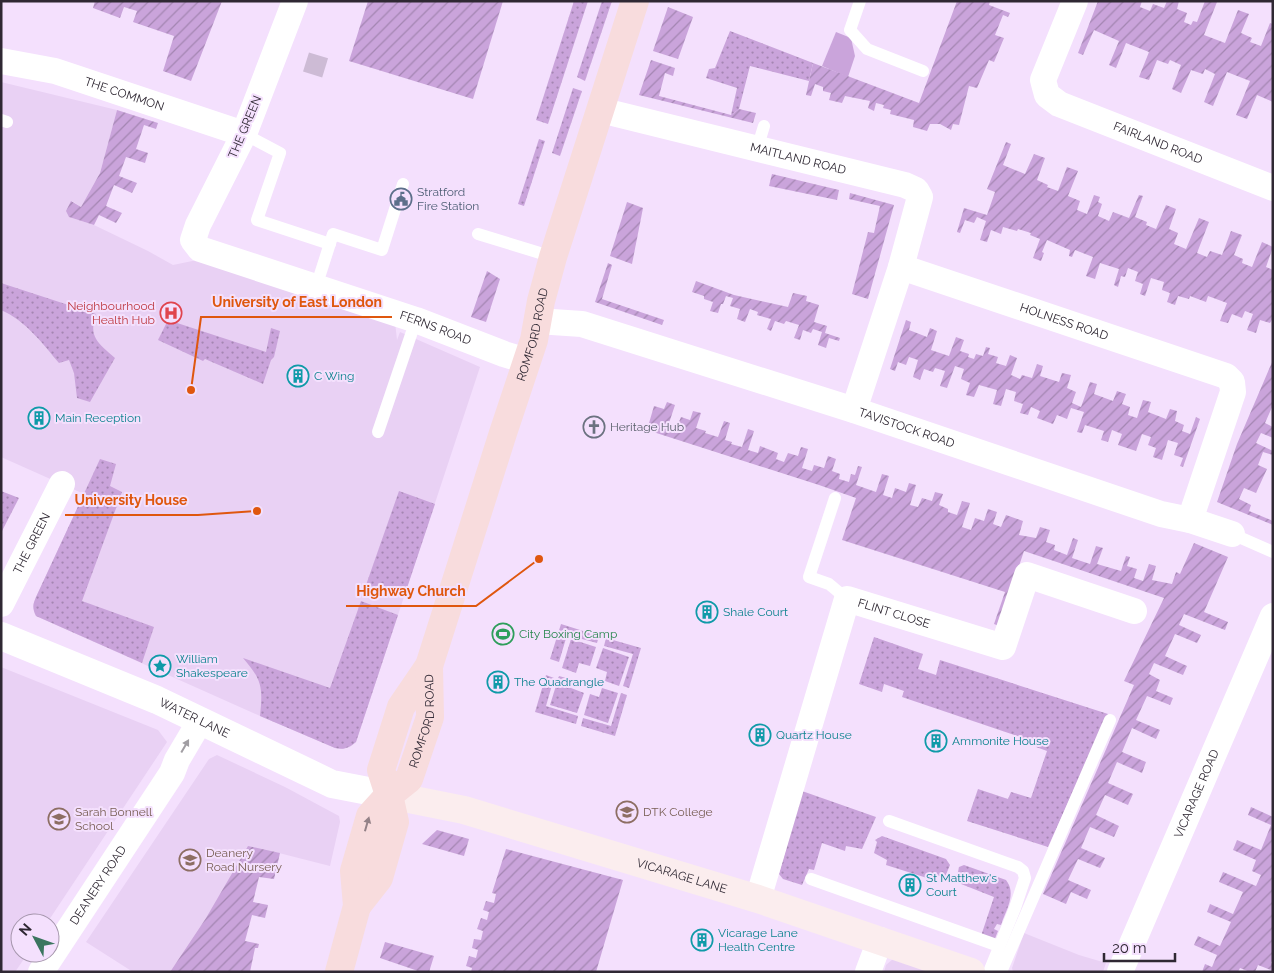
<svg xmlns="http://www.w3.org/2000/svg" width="1274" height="973" viewBox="0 0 1274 973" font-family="Raleway,sans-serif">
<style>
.built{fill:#e9d1f4}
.grass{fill:url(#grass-dots)}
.park{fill:#caa4db}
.garden{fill:url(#garden-furrows)}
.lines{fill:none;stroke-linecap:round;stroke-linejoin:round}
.pedestrian-tunnel{stroke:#cdbbd5;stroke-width:20;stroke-dasharray:20 10;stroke-linecap:butt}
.service{stroke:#fff;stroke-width:12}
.minor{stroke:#fff;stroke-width:26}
.tertiary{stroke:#fff;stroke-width:28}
.secondary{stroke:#fbedee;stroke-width:28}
.primary{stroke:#f8dcdd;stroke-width:28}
.oneway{fill:#a19ea3}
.oneway2{fill:#948288}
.labels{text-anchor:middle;stroke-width:4;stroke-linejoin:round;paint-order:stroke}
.street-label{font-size:12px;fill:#2f2833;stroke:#f4e0fd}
.service-label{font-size:12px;fill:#4e5e75;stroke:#f4e0fd;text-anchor:start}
.health-label{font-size:12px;fill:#be3a42;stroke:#f4e0fd;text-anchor:end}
.culture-label{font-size:12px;fill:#0d838f;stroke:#f4e0fd;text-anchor:start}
.worship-label{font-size:12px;fill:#5b616d;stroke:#f4e0fd;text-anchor:start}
.leisure-label{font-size:12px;fill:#27864d;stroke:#f4e0fd;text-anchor:start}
.education-label{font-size:12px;fill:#785e54;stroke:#f4e0fd;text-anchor:start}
.leader{fill:none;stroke:#df570e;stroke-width:2}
.callout-dot{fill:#df570e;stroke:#f4e0fd;stroke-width:2}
.callout-label{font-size:14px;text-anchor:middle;font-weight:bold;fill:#df570e;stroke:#f4e0fd;stroke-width:4;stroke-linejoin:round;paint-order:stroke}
</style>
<defs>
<pattern id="grass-dots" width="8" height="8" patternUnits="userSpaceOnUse" patternTransform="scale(1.25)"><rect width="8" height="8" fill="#caa4db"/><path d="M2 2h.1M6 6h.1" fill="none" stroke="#a486b2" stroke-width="1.8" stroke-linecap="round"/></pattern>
<pattern id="garden-furrows" width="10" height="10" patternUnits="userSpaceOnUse" patternTransform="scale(1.25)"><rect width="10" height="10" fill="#caa4db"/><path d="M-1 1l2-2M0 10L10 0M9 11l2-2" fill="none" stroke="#a486b2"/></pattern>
</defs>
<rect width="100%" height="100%" fill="#f4e0fd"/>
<g class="built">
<path d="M1,82L117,110L100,173L81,207L72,201L69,217L94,225L148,251L173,265L197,260L395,322L397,340L400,332L480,367L356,742L350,747L343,749L335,748L260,716L36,616L34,611L33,605L36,597L84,494L1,457Z"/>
<path d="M1,667L158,730L167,742L47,923H20V953H28L15,972H1Z"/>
<path d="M217,755L285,787L339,816L340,822L330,866L275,852L206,918L170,972H133L86,942L209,759Z"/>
<path d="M1024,933L1079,955L1106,963L1103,972H1013L1012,968Z"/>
<path d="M893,959L932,972H884L886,965Z"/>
</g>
<g class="grass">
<path d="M574,1H588L548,124L536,120Z"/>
<path d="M602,1H612L585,81L577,77Z"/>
<path d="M730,31L813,63L809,81L750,66L739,109L731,115L737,88L706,78L709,69L715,68Z"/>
<path d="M573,88L582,91L560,156L552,153Z"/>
<path d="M539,139L545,141L524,206L518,204Z"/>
<path d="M1,283L96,314C88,337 98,343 115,358L90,402L77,398L74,373L69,360L59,363C42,343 26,321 1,310Z"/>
<path d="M168,320L266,352L271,328L280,331L274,357L271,360L263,384L205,359L203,361L158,340Z"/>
<path d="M100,459L116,464L110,486L122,492L82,601L154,627L142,663L36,616C32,608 33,604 36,597Z"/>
<path d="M1,491L19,498L1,533Z"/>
<path d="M399,491L435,504L404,597L366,585Z"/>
<path d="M361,601L398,615L356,742C349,748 344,750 335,748L260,716C263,687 262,680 243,658L330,688Z"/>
<path d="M561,624L599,636L597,643L567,635L559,662L550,659Z"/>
<path d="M874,637L923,654L918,669L936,675L940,660L1108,714L1048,847L967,821L978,789L1008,799L1011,792L1031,798L1047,751L1028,744L1029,740L902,697L904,691L884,684L882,692L859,684Z"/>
<path d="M606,638L641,648L629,688L623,686L633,654L604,646Z"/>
<path d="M571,639L596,647L590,666L579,663L576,673L562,668Z"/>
<path d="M603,648L629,657L619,686L605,681L607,672L596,668Z"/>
<path d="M546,675L554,678L546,706L578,716L576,724L535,712Z"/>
<path d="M559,676L573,680L571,688L584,693L577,713L550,705Z"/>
<path d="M602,688L618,693L608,723L584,715L590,694L599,697Z"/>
<path d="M621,693L627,695L615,736L581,726L583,718L611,726Z"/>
<path d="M802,791L876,817L862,849L846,846L845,851L822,843L814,870L809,869L802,885L783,879L779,874Z"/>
<path d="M882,836L946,859L950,865L945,877L928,874L927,878L886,865L887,860L874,853L877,842L875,840Z"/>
<path d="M964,865L1006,880C1017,894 1006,910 1001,925L997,924L994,929L998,931L994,941L981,936L994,897L956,882L959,867Z"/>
</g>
<path class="park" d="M836,32L851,38L855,56L848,77L822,66Z"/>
<g class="garden">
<path d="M95,1H222L191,81L163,71L174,36L133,22L137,11L124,7L120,18L93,8Z"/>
<path d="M368,1H503L473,99L349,61Z"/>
<path d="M957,1H990L989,5L1010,13L1008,17L1003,15L995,35L1004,38L994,62L989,60L977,88L969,86L959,125L953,124L951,130L940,124H930L927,131L913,127L914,120L890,114L891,110L883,108L884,105L876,103L874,111L868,108L870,101L845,96L842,103L829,100L831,93L823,91V87L815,84L811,96L806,95L813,63L919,103Z"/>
<path d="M1098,1H1142L1140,7L1150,11L1153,4L1164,8L1167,1H1179L1177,9L1187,13L1184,22L1191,25L1193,21L1197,22L1205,1H1216L1217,2L1204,35L1225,43L1238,10L1249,14L1241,33L1252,38L1250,42L1261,46L1270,23L1273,24V102L1257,95L1247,119L1236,115L1250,81L1227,72L1213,106L1204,102L1215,74L1205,69L1203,74L1191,70L1181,93L1172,89L1181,65L1170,60L1168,64L1157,60L1149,80L1139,77L1149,52L1126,43L1116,68L1109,65L1119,41L1094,30L1083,55L1078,53Z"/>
<path d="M668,7L693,17L678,59L653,51Z"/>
<path d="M651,60L675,68L673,76L665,73L659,96L731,115L739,109L756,113L753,123L639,95Z"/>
<path d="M117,110L158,123L156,129L144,125L136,149L148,153L145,163L126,157L119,176L137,183L132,193L114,185L106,206L122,213L116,223L99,215L94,225L69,217L66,211L71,201L81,207L100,173Z"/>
<path d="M1006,142L1011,144L1003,165L1025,174L1034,154L1045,158L1037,180L1048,185L1047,187L1058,191L1067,167L1078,171L1068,196L1080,201L1077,210L1087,214L1094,195L1100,197L1098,202L1102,204L1098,216L1109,221L1113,212L1129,218L1139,195L1143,196L1135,217L1147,222L1146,225L1156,229L1166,205L1176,209L1169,229L1178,233L1174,244L1186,249L1199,218L1209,222L1197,253L1207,257L1210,251L1222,255L1231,231L1242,235L1234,255L1243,259L1242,263L1252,267L1262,242L1273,247L1266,267L1273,270V318L1270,323L1260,320L1256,333L1247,330L1253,314L1245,311L1242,318L1232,314L1228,323L1220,321L1227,303L1208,296L1206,302L1190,296L1189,299L1178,296L1175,305L1167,302L1170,293L1162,290L1164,282L1151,278L1145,296L1140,294L1143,284L1135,281L1138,272L1128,268L1125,277L1121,276L1118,287L1114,285L1119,269L1100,263L1095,279L1086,276L1093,257L1075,250L1072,257L1069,256L1070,250L1047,240L1042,252L1044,253L1041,261L1033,258L1040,239L1030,235L1031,233L1018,229L1017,231L1003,227L1001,234L991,230L987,242L980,240L986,221L977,217L974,223L965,220L960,233L957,232L964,208L987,215L995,192L987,189Z"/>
<path d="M772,174L839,190L837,200L769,186Z"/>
<path d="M850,193L894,205L868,299L852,294L868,232L874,233L880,206L849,199Z"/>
<path d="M627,202L643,208L632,264L610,256Z"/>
<path d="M608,263L612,265L602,299L664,320L662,325L595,302Z"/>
<path d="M487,271L500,279L486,322L471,317Z"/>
<path d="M696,281L734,295L788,307L793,293L807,296L806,301L819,305L814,322L827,326L825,333L840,338L839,341L829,338L826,348L818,345L822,332L813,329L811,333L803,330L800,340L794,338L799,325L786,321L784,324L775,321L771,331L767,329L771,319L757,315L758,312L750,309L745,322L737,319L740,309L730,306L733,298L726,296L723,304H721L718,313L710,311L713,302L704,299V296L692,292Z"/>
<path d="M906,320L911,322L909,330L927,337L930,328L937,331L931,350L949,356L956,337L964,340L960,351L969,354L968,357L974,359L976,354L983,356L986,347L990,348L988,354L998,357L996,363L1006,366L1010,355L1017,358L1011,375L1020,379L1022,375L1032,378L1037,364L1043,366L1040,376L1059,382L1062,373L1071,375L1067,388L1076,392L1072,403L1081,407L1090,382L1097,384L1094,394L1113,401L1117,391L1126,394L1122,404L1130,407L1128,415L1137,418L1143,400L1151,402L1148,412L1166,419L1170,409L1177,411L1175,421L1184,425L1182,431L1190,434L1196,417L1200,419L1183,467L1180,466L1183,458L1174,455L1178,443L1168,440L1162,460L1153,457L1156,448L1148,445L1151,437L1142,434L1136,451L1118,445L1122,434L1112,430L1108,442L1101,440L1104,431L1085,425L1082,433L1077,432L1084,412L1071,408L1067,419L1057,415L1053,424L1037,418L1040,411L1031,407L1028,415L1020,413L1023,404L1014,401L1016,392L1006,389L1001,406L993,404L997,390L979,385L974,397L966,395L970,383L961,379L964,369L955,366L947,388L940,386L945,371L935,368L933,372L924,369L920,380L913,377L918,360L909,357L906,365L898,362L895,371L890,369Z"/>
<path d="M1273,360V405L1265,423L1273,427V438L1261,433L1256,443L1273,451V455L1263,452L1258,465L1267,469L1256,493L1244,488L1239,499L1251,505L1249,511L1273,521V525L1217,502L1237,444Z"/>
<path d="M667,402L675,405L668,426L676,429L681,417L690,420L693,411L701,413L696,428L706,431L705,433L718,437L724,421L730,423L725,440L732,442L731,444L742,447L748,429L754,431L748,450L758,453L760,446L778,453L776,459L784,462L788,453L798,456L801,447L808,449L802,468L812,471L814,465L824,468L828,456L836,459L832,471L840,474L839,479L849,482L851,474L855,475L858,466L862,467L856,485L876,492L882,474L889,476L883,495L892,498L895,488L906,492L909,483L916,485L910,505L918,507L922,498L932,501L935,492L943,494L939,505L948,509V512L957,515L962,501L970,503L962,527L971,530L975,518L984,521L988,509L997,512L993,524L1001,527L1006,515L1023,521L1019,535L1036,538L1040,527L1050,530L1046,542L1055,545L1054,550L1067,555L1073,538L1078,540L1072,558L1090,564L1096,546L1103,548L1097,564L1121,571L1126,556L1130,557L1127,566L1137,569L1134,578L1143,581L1149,564L1156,566L1152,580L1172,584L1176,572L1180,574L1194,543L1228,557L1204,612L1228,622L1225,630L1184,614L1179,625L1201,635L1197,643L1175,634L1165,656L1187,666L1183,675L1154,663L1149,674L1160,680L1156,691L1173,698L1170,705L1147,696L1136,720L1160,730L1156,739L1132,728L1122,752L1146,762L1142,773L1117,762L1108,783L1133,794L1128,805L1105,795L1096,815L1119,826L1114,837L1090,827L1081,848L1105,858L1100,868L1078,859L1068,880L1091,890L1087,899L1071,892L1066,904L1043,894L1134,685L1124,681L1164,598L1024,551L999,626L994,624L1005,592L842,540L856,498L819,485L647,430L654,406L664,409Z"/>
<path d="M1251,807L1273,817V959L1271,963L1273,964V971L1258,965L1255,972H1250L1240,968L1238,972H1202L1205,964L1212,967L1217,955L1194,945L1198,936L1220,946L1231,922L1207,912L1210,904L1233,914L1243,892L1219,882L1223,872L1256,886L1261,875L1252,871L1256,860L1233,850L1237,840L1261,850L1271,825L1248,815Z"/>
<path d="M437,830L469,839L464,856L422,844Z"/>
<path d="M248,846L280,853L274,879L259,877L253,902L268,905L265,918L252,915L245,941L259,944L258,948H255L250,972H170L206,918Z"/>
<path d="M506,849L623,880L596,972H471L472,968L466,966L469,956L476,958L478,950L472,948L474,939L481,940L483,931L477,929L481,918L487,920L489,912L483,910L486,901L494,903L496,894L492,893Z"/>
<path d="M385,942L434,956L429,972H421L380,958Z"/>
</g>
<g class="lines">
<path class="pedestrian-tunnel" d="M306,62L332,70"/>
<g class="service">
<path d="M860,1L850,30L867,49L923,71"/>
<path d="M1,120L7,122"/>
<path d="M244,134L280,153L257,220L330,244"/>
<path d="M757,149L764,126"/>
<path d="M478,234L553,257"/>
<path d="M316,287L333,234L382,250L403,184"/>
<path d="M378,432L416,320"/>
<path d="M835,498L809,577L829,584L847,599"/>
<path d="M1232,534L1273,552"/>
<path d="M889,821L1018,867L1023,871L1025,878L1015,908L989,972"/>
<path d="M811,879L999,946"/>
<path d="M1001,972L1110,720"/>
</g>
<g class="minor">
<path id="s1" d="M295,1L244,134L198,225L193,240L200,249L416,320L504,354L527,361"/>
<path id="s2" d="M1075,1L1043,80L1047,95L1059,104L1273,188"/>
<path id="s3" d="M1,61L55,71L244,134"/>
<path id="s4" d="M600,110L905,185L916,190L920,197L901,267L854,410"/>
<path id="s5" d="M901,267L1226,376L1232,382L1233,392L1190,520"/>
<path id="s6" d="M537,321L582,324L854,410L1161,514L1190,520L1232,534"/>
<path id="s7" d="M1,604L62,484"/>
<path id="s8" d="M758,899L847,599L1003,647L1027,575L1134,611"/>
<path id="s9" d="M41,972L172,773L177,760L200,721"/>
<path d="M868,972L880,940"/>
<path id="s10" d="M1120,972L1273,616"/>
</g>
<path class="tertiary" id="s11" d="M1,636L157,700L332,784L389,795"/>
<path class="secondary" id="s12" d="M389,795L464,810L758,899L971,972"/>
<g class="primary">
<path id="s13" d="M357,906L379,878L395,822L389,795L381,770L401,707L429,666L503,433L534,340L541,301L553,257L635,1"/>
<path id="s14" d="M339,972L357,906L354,871L370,816L389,795L409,779L430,717L429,666"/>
</g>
</g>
<defs><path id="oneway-solid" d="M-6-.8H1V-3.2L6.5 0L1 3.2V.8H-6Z" transform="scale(1.25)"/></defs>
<use class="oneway" href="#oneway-solid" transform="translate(185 746) rotate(-60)"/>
<use class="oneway2" href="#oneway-solid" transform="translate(367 824) rotate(-74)"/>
<defs>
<g id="civic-ring" transform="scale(1.125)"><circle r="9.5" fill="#f4e0fd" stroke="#5c6f8a" stroke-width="1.5"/><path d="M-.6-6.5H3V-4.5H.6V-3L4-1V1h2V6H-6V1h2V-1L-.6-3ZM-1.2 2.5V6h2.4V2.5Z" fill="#5c6f8a"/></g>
<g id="hospital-ring" transform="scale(1.125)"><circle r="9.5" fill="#f4e0fd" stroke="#e0444e" stroke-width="1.5"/><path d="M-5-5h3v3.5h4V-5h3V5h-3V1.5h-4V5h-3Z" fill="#e0444e"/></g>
<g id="building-ring" transform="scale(1.125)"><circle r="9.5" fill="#f4e0fd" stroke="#0f9aa8" stroke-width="1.5"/><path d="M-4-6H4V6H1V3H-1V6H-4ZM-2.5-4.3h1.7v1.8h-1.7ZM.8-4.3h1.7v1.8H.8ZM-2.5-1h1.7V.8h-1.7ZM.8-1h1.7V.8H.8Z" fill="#0f9aa8"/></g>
<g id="church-ring" transform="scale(1.125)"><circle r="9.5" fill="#f4e0fd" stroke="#6b7280" stroke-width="1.5"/><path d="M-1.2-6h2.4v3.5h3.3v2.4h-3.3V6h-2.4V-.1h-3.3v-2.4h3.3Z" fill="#6b7280"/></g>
<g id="stadium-ring" transform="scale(1.125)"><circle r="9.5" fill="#f4e0fd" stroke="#2e9e5b" stroke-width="1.5"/><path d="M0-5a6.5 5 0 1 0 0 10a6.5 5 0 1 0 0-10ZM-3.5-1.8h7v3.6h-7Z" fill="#2e9e5b"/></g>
<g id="sight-ring" transform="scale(1.125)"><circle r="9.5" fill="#f4e0fd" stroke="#0f9aa8" stroke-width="1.5"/><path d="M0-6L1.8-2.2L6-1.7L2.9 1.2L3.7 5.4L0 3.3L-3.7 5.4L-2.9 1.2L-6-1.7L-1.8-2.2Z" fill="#0f9aa8"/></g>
<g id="university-ring" transform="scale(1.125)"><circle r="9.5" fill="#f4e0fd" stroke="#8d6e63" stroke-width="1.5"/><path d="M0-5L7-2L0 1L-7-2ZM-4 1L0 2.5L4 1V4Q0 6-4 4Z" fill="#8d6e63"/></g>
<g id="school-ring" transform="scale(1.125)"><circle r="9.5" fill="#f4e0fd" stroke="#8d6e63" stroke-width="1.5"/><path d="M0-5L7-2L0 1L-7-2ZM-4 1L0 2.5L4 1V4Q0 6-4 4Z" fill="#8d6e63"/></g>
</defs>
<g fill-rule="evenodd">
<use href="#civic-ring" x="401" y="199"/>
<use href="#hospital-ring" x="171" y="313"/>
<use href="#building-ring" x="298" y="376"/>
<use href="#building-ring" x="39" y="418"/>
<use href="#church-ring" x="594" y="427"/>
<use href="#building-ring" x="707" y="612"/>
<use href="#stadium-ring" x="503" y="634"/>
<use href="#sight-ring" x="160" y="666"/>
<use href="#building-ring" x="498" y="682"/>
<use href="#building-ring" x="760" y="735"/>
<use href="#building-ring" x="936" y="741"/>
<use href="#university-ring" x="627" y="812"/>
<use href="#school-ring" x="59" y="819"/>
<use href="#school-ring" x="190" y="860"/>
<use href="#building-ring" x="910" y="885"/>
<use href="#building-ring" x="702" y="940"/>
</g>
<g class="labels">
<g class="street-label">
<text dy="4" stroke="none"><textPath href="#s3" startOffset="128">THE COMMON</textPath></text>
<text transform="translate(245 127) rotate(-67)" y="4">THE GREEN</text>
<text dy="4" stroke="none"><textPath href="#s2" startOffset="222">FAIRLAND ROAD</textPath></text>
<text dy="4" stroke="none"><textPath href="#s4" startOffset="204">MAITLAND ROAD</textPath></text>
<text dy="4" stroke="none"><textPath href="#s5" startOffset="172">HOLNESS ROAD</textPath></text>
<text dy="4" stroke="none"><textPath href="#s1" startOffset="520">FERNS ROAD</textPath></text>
<text dy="4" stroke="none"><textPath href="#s13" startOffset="611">ROMFORD ROAD</textPath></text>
<text dy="4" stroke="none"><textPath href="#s6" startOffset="386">TAVISTOCK ROAD</textPath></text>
<text dy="4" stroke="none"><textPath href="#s7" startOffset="68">THE GREEN</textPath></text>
<text dy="4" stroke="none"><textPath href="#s8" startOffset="362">FLINT CLOSE</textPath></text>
<text dy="4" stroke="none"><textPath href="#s11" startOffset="210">WATER LANE</textPath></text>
<text dy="4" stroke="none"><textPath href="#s14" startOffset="275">ROMFORD ROAD</textPath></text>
<text dy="4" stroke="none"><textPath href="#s10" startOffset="194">VICARAGE ROAD</textPath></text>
<text dy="4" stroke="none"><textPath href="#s12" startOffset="304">VICARAGE LANE</textPath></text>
<text dy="4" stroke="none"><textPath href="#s9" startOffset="104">DEANERY ROAD</textPath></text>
</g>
<g class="service-label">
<text x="417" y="196">Stratford<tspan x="417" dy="14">Fire Station</tspan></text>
</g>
<g class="health-label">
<text x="155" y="310">Neighbourhood<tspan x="155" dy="14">Health Hub</tspan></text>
</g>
<g class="culture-label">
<text x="314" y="380">C Wing</text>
<text x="55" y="422">Main Reception</text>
<text x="723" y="616">Shale Court</text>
<text x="176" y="663">William<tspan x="176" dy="14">Shakespeare</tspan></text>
<text x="514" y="686">The Quadrangle</text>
<text x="776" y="739">Quartz House</text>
<text x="952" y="745">Ammonite House</text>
<text x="926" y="882">St Matthew's<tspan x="926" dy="14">Court</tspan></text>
<text x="718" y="937">Vicarage Lane<tspan x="718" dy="14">Health Centre</tspan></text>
</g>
<g class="worship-label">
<text x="610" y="431">Heritage Hub</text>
</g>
<g class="leisure-label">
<text x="519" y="638">City Boxing Camp</text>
</g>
<g class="education-label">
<text x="75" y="816">Sarah Bonnell<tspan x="75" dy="14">School</tspan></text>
<text x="643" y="816">DTK College</text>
<text x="206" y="857">Deanery<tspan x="206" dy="14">Road Nursery</tspan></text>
</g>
</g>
<path class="leader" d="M191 390L201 317H392M257 511L198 515H65M539 559L476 606H346"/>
<g class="callout-dot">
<circle cx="191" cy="390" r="5"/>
<circle cx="257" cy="511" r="5"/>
<circle cx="539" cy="559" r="5"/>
</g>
<g class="callout-label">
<text x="297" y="307">University of East London</text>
<text x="131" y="505">University House</text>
<text x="411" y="596">Highway Church</text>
</g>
<rect width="1274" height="973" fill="none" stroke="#2f2833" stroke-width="5"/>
<g transform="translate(35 938) rotate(311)"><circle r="24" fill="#f4e0fd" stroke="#a596ac"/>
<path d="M0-4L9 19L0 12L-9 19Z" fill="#3b755f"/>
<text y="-8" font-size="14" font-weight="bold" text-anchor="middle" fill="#2f2833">N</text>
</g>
<path d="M1104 953v8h71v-8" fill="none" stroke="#2f2833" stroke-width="2.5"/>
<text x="1112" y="953" font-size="15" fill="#2f2833" stroke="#f4e0fd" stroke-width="4" paint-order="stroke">20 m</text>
</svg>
